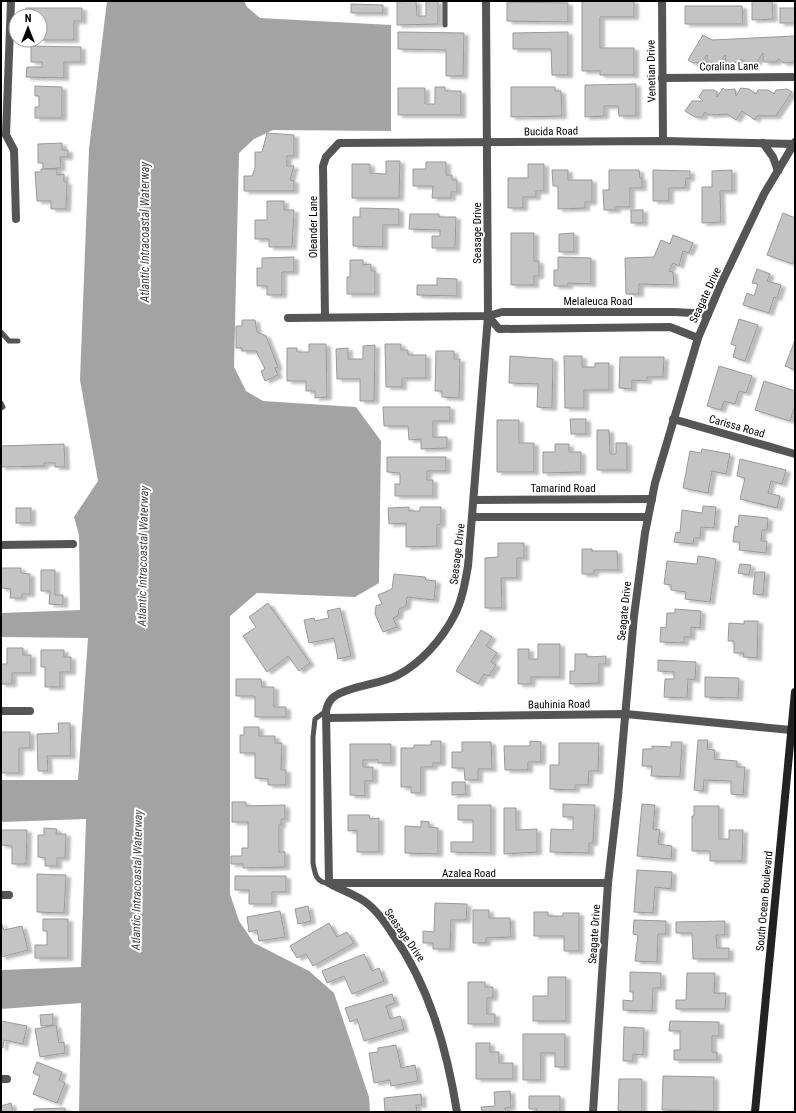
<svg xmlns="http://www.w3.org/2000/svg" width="796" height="1113" viewBox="0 0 796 1113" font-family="'Roboto Condensed',sans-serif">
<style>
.water{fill:#a3a3a3}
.building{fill:#c4c4c4;stroke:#999;filter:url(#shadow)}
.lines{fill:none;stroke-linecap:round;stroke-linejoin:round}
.lane{stroke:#555;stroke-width:5}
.street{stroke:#555;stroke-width:8}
.secondary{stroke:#222;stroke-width:8}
.labels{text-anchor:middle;stroke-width:4;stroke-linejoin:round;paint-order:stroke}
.street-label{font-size:11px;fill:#000;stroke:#fff}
.water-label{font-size:12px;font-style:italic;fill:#444;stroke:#fff}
</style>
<defs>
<filter id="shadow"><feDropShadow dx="4.5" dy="2.5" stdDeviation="1" flood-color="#0004"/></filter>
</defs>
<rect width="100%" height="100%" fill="#fff"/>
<path class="water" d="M107,1H244L247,7L260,18L391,25V131L273,130L254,139L239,153L234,367L246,391L263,401L356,407L381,441L379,583L355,597L257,593L230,616V894L239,921L254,943L309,971L334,993L369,1097L370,1112H79L81,1003L1,1009V970L81,967L86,819L1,822V780H78L88,638L1,637V613L80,610L79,535L74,517L98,481L80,380L89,149Z"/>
<g class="building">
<path d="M416,1L417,16H426V1H438V24L397,25V2Z"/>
<path d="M582,1H634V17H600V48H634V75H600V71H582Z"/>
<path d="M752,1H772L773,19L752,20Z"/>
<path d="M507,2L568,3V22L507,21Z"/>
<path d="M351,4L383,5V13H351Z"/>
<path d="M685,6H742L743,24H685Z"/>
<path d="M26,8H82V21H74V40H40V16H26Z"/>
<rect x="780" y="8" width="15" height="15"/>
<path d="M398,32L464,33L463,76H446V50L398,49Z"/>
<path d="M568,32V75H552L551,49H513V33Z"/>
<path d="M703,35L712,40L795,36V60L794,62L784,63L778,59L776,62H765L763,61V53L757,62L748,63L741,59L740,62L726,63L725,55L720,63L707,62V55L702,62L693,63L688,60Z"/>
<path d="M31,46L81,47V62H64V78L26,77L27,67H42V62H31Z"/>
<path d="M636,84V116H619L618,106H604V116L585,117V85Z"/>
<path d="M35,86L62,87V118H35V107H39V96H35Z"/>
<path d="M435,87H445V91H461V115H398V88H425V104H435Z"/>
<path d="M511,87H555V91H561L562,116L511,117Z"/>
<path d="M723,88L725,90L735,89L736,96L741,88L749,89L756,94L758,90H768L774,94L776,90L787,89L792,92L776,116H757L755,120L742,111L736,120L727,114L709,115L705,112L702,117H695L685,111L692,101H703L699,97L703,90H714L717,92V97Z"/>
<path d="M267,133L294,135V156H287V166H294L290,180L294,181V191H244V176H252L255,168V152H262Z"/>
<path d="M62,143V150H68V157H60L61,168L43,169V163H38V144Z"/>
<path d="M386,161H400L399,198H352V164H370V173L386,174Z"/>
<path d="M426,162H446V175H452V180H457V192H451V198H432L433,186H413V169H426Z"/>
<path d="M528,164H544V191H536V197H523V208H508V178H528Z"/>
<path d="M41,169H57V175L64,174V182H67L66,209H51V201H37L35,172H41Z"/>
<path d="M552,170H568V180H592V202H585V208L558,209V186H553Z"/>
<path d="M609,170H639L640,178H642V188H630V207H616V210H604L603,190H609Z"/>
<path d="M653,170L690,171V179L686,178L685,188H669V201H653Z"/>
<path d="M732,170V191H720L721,222L702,223V187H712V171Z"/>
<path d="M267,201H284V210H294L292,247H269V239H255V220H267Z"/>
<path d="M360,208L399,209V225H383V247L353,246V217H360Z"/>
<rect x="631" y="210" width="12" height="13"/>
<path d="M783,213L795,218V257L793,264L767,255Z"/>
<path d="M410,214H439V217H456L455,248H432V236H440V230L409,229Z"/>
<path d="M511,233H534V261H539V276H534V285H511Z"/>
<path d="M574,233V252H559V234Z"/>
<path d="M673,235L693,243L689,253L683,251L679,266L673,263L669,271L673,272L674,285L639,284V294H626L625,258L654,257L661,240L670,244Z"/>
<path d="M294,257V272H282V295H267V286H257V268H262V258Z"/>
<path d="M558,257L591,258V284L568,283V286H554V270H558Z"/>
<path d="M350,260H363V265L371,264V271H375V294H347V277H350Z"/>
<path d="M757,269L770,274L767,281L781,285L777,298L774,297L769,313L743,305L747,293L754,296L758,284L752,283Z"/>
<path d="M437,278L457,279V296L417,295V285H437Z"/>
<path d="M739,319L758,325L745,361L733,357L736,346L731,344Z"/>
<path d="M242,320H255L257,332L266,336L278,367L275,368L278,375L265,381L261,371L265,369L256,351H242V348H236V326H242Z"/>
<path d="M795,340V370L785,366Z"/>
<path d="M309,344H326L327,397L315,398V391H306V381H287V348H297V352H309Z"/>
<path d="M385,344H401V350H408V355H426V378H402V387H386Z"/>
<path d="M375,345L374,401H360V379H337L336,349L348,348V359H363V346Z"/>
<path d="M436,351H454V359H460L459,398L442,397V391H435Z"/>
<path d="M510,356L553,359L552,408L537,407L538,384L509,383Z"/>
<path d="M564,356H582V367H595V363H609V390H584V408H565Z"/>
<path d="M620,357H664L663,377H647V381L632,380V389L619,388Z"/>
<path d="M719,366L752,376L746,393L739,391L735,404L724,401L721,410L707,406Z"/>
<path d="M764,381L795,391V405L790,421L755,410Z"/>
<path d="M383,407H450V421H433V437H447V448L421,449V439L409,440L408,426H384Z"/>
<path d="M570,419H586V434H571Z"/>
<path d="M497,420H519V443H534V472H497Z"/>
<path d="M597,430H609L610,454H616V443H627V470H597Z"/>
<path d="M64,444L65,467H55V463H44V466L1,467V446Z"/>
<path d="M555,444H569V452H581V472L543,473V452H555Z"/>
<path d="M702,449L730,454L726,474L712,471L708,493L683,488L690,451L701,453Z"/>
<path d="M387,457H446V471H427V480H433V496H395V484H400V473L387,472Z"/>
<path d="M740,459L786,470L782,484L771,481L768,493L780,496L777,508L740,499L745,478L737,476Z"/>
<path d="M703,506L716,507L714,528L701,527L700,538H694L693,544L674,542L676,532L680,533L682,510L702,513Z"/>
<path d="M409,507V511H420V507H441V524L437,525V546L406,547V523L389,524L388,508Z"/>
<rect x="16" y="508" width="15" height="15"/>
<path d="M739,515L768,518L767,530H762L761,541H767L766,553L739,550L740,542H733L735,526L738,527Z"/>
<path d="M498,543H524V558H517V578H501L502,608H485V558L498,557Z"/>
<path d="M582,549H592V551H617L618,570H594V574H582Z"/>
<path d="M698,556L716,559L710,602L685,599L686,592L671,590V585L664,584L667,561L697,564Z"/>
<path d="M740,564L751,565L749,575L738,573Z"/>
<path d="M1,568H21V573L30,574V594H22V598H10L11,589L1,588Z"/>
<path d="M41,570H55V595H63V605L49,604L50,591H41Z"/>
<path d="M755,572H765L763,595L753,594Z"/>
<path d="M394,574L425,577L426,580L436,581L434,600L407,597L406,606L399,609L398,616L393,618L397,627L383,632L375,614L376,606L382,604L378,595L392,589Z"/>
<path d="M268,603L310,663L299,671L288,656L267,672L243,636L256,627L249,617Z"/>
<path d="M340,608L351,656L338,659L334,638L309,643L304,620L314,618L315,621L329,618L327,611Z"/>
<path d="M675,609L701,611L700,628L691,627V637H684V643L660,642L661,627L666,628L667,613H675Z"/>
<path d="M744,621H758L757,658L743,657L744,653H734V641H728L729,623L744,624Z"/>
<path d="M481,630L492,637L486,646L497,653L491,662L496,665L489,676L484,674L478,684L456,671Z"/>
<path d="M538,644H560V677H531V684H518V649H529V659H538Z"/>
<path d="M7,648H23V655H31V673H12V684H1V664H7Z"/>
<path d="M41,650H64V657H71V672H60V687H45V667H41Z"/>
<path d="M575,654H587V657L606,656V664H599V683L570,684V671H575Z"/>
<path d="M658,660L696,662L695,680L688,679L687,698L664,697L665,679H674V672L658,671Z"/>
<path d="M705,677L739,678L738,698L705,697Z"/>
<path d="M236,679H261L262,687H274V707H286V717H255V696H236Z"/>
<path d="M58,723H70L71,756H47L48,771H38L37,734L59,733Z"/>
<path d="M244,727H259V736H275V743H282L281,770H286V785H268V779L255,778V753H240V735H244Z"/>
<path d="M1,732H30V748H19V773H1Z"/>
<path d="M698,740H708L707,749L715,750L714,759L737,761V767H745L743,795L731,794V781L704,780L703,791L694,790Z"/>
<path d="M431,741H441V763H433V767H421V793H411V787H401V748H414V745H431Z"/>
<path d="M530,741L541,742V762H528V770H505L504,746H530Z"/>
<path d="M462,742H491L492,769H478V780H465L464,768H452V752H462Z"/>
<path d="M671,742H682L680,777L651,776L652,766H642L643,749H652V746L671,747Z"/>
<path d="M559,743H599L598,771H589L588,785H575V790L550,789V765H559Z"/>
<path d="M350,744H391V763H378V760H363V767H373V781H365V796L350,795Z"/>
<path d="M452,782H465L466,794L452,795Z"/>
<path d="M232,802H246V806L285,805V819H281V825H279V852H285V867L243,868V864H231V856H242V848H248V822H232Z"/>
<path d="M563,804L595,805L593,843H589V853L550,852L551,829L573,830V817H563Z"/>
<path d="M642,804L655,805L653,829L660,830L658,844L672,846L671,859L637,856Z"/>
<path d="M458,805H491V853L451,852V842H473V820H458Z"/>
<path d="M694,806H719V839H729V830H743L742,861H710V851H692V816H694Z"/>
<path d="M504,808H516V830L537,829V852L504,854Z"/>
<path d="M348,815H369L370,819L379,818V852H357V830L348,831Z"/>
<path d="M421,821L429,822V827L438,828V854L405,853V826L421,827Z"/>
<path d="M44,828L57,829L56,834H66L65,858H57V866H45V858L38,857V835H44Z"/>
<path d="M1,830H27L26,864H12V846L1,845Z"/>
<path d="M637,870L672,872L671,889L655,887L653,913L634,912Z"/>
<path d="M37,874L66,875L64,913L37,912Z"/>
<path d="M235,876H286V892H272V904H249V890H235Z"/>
<path d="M435,903L467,904L466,920H451L450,949H433V943H423V931L434,932Z"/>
<path d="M308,906L311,921L298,924L295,909Z"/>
<path d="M473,910H489V918H510L511,937L486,938V943H473Z"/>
<path d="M280,911L285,937L259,941L257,930L249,932L247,917Z"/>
<path d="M534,912H548V916H563V913H579V951H564V936H534Z"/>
<path d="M43,919H68V958H35V945H47V931H43Z"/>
<path d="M634,920L666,921V934H658L657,962L635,961L638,935L633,934Z"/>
<path d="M725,921V935H716L717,948H729V959H693L692,933H676V922Z"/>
<path d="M1,922L4,930L22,926L28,950L1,957Z"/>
<path d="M329,923L337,937L347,932L354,943L313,966L306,954L297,958L290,946Z"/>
<path d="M364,954L372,971L379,968L384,981L352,994L344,976L327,983L322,971Z"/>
<path d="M630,972L661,973V988H653L652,1011L623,1010V1000L633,1001V992H630Z"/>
<path d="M687,973H715L714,993H726L725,1009H676V1000H686Z"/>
<path d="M548,977H566V1021H533V996H548Z"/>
<path d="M468,982H485V987H493V998H487V1014H495V1024H468Z"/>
<path d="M392,994L395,1003L386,1006L390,1019L400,1016L404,1029L364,1041L357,1019L350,1022L345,1008Z"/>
<path d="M53,1014V1025L41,1026L40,1015Z"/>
<path d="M1,1021L27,1026L23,1044L4,1040L3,1048L1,1047Z"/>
<path d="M670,1021L719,1022V1036H712V1052H717V1060H674V1050H680V1031H669Z"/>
<path d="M56,1025L59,1043L64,1042L65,1053L40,1057L35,1029Z"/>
<path d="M624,1027L644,1028L643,1055L633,1054V1061H623Z"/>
<path d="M523,1034H565V1067H555V1053H541V1080H523Z"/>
<path d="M476,1043H490V1052H499V1063H513V1079H476Z"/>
<path d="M396,1045L401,1068L415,1065L418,1081L391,1086L390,1080L374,1083L369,1053L378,1052V1048Z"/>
<path d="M37,1062L62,1072L59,1080L65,1083L57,1103L33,1094L40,1076L33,1073Z"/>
<path d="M663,1076L714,1077V1111L662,1110Z"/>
<path d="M619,1079H642V1112L618,1111Z"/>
<path d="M510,1091L511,1107L505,1108L506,1112H482L481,1107L495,1106L494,1092Z"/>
<path d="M421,1094L422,1105H416L417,1112L385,1111L384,1098Z"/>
<path d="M529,1096H560V1112H537V1109H529Z"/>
<path d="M11,1103L13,1112H1V1106Z"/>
<path d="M65,1108V1112H34V1109Z"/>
</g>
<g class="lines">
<g class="lane">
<path d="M445,1V25"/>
<path d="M1,332L9,341H18"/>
<path d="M1,403L3,407L1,408"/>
<path d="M326,711L315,719L313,737V863C315,874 316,883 329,883"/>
</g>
<g class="street">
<path d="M11,1L6,135L14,150L16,219"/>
<path d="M662,1L663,141"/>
<path d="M662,78L795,77"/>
<path d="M763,143L773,157L778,171"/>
<path d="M488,316L499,329L670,327L698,338"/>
<path d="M325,317L323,166L326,157L339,143L663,141L795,144"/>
<path d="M288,318L488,316L502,312H675L708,314"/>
<path d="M673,419L795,454"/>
<path d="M474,500L652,499"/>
<path d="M473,517H648"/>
<path d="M1,545L73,544"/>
<path d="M1,711H30"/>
<path d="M327,718L626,714L791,730"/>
<path d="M329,883L326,711C327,706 330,699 335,696C352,685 379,685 398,675C421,663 442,639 454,616C462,601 465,583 468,566L488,316L486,1"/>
<path d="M329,883H608"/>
<path d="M332,885C342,890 355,895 364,901C377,910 386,924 394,936C430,988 447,1050 457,1112"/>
<path d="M1,895H9"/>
<path d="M1,1079H7"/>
<path d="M593,1112L608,883L618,796L634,616L645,533L655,483L698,338L721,284L764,194L795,142"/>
</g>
<path class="secondary" d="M755,1112L795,692"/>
</g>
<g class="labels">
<g class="street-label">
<text transform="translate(729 66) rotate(-1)" y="4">Coralina Lane</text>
<text transform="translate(651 71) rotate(-91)" y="4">Venetian Drive</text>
<text transform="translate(551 131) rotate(-1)" y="4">Bucida Road</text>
<text transform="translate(313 227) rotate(-90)" y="4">Oleander Lane</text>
<text transform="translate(477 233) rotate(-90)" y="4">Seasage Drive</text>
<text transform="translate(705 295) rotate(-65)" y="4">Seagate Drive</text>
<text x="598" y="305">Melaleuca Road</text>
<text transform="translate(737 426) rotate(16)" y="4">Carissa Road</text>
<text x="563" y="492">Tamarind Road</text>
<text transform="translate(457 554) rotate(-83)" y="4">Seasage Drive</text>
<text transform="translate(624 611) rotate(-84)" y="4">Seagate Drive</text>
<text transform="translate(559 704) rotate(-1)" y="4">Bauhinia Road</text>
<text x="469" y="877">Azalea Road</text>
<text transform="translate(764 901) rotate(-85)" y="4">South Ocean Boulevard</text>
<text transform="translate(594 934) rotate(-86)" y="4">Seagate Drive</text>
<text transform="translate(405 935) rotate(55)" y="4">Seasage Drive</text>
</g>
<g class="water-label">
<text transform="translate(145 232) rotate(-90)" y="4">Atlantic Intracoastal Waterway</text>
<text transform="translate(143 556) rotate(-89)" y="4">Atlantic Intracoastal Waterway</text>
<text transform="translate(137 880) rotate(-89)" y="4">Atlantic Intracoastal Waterway</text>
</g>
</g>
<rect width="796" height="1113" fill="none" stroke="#000000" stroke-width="4"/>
<g transform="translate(28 28)"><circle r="19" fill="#ffffff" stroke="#999999"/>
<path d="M0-3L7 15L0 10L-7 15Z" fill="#000000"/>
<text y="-6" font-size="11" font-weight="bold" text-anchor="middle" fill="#000000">N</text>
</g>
</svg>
